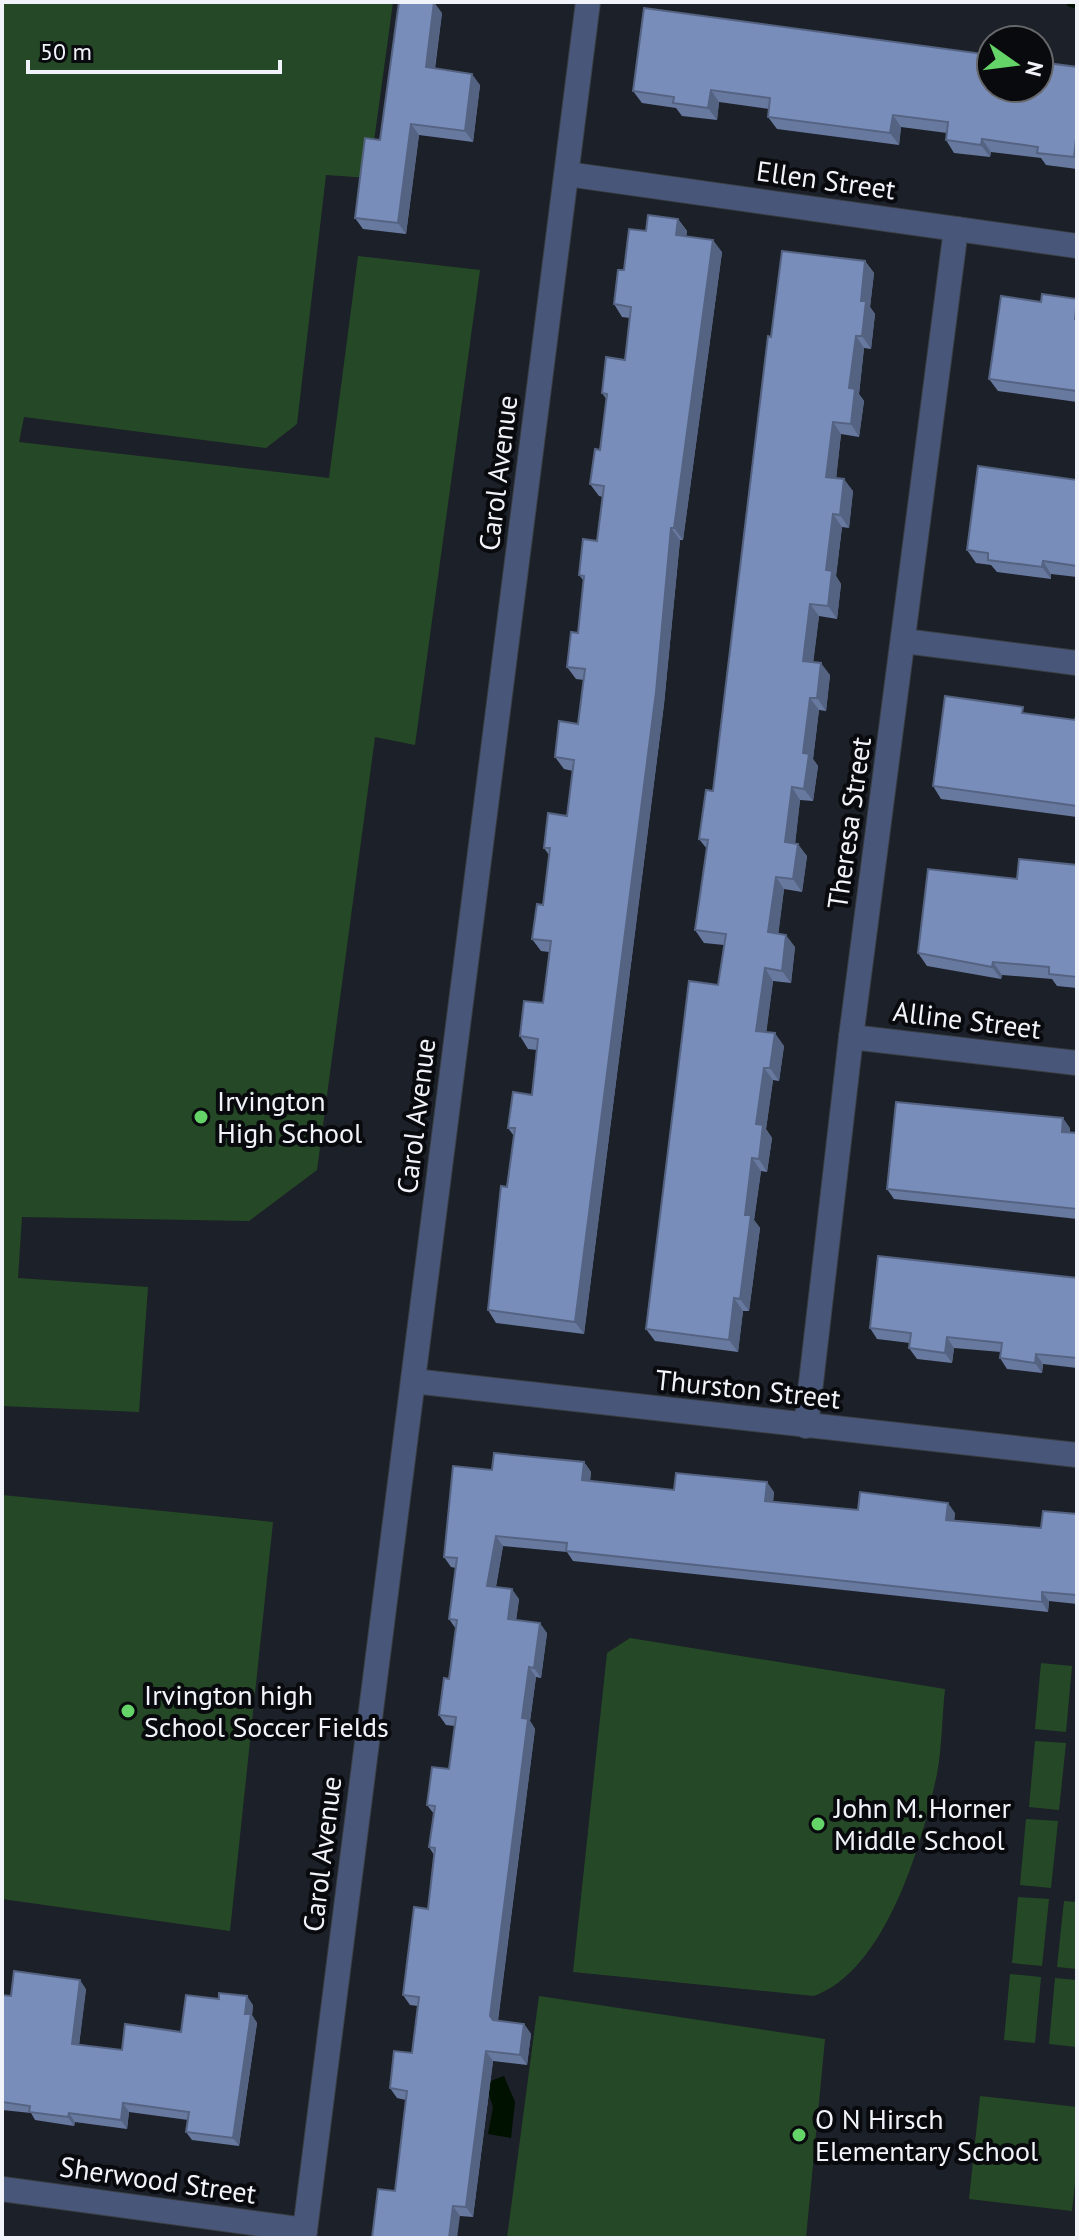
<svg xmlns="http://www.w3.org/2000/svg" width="1079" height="2240" viewBox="0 0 1079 2240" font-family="'PT Sans',sans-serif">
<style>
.green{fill:#254926}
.water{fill:#010}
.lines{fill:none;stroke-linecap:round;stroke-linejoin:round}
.stream{stroke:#010;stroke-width:10}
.street-casing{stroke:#3a3e45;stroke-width:26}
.street{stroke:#485779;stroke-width:24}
.wall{fill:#6879a0}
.shaded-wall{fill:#556382}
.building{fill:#798dba;stroke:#556382;stroke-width:2}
.poi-dot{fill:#64d468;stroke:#080a0d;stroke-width:3}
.labels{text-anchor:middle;stroke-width:8;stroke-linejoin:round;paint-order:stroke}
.street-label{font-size:28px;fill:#f0f3f9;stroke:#080a0d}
.poi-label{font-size:28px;fill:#f0f3f9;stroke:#080a0d;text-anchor:start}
</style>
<rect width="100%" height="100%" fill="#1c2028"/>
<g class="green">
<path d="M2,2H393L369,178L326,175L297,424L266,448L24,417L19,442L329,478L358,256L480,270L415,745L375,737L317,1170L249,1221L22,1217L18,1278L148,1287L139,1412L2,1406Z"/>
<path d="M2,1495L273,1522L230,1931L2,1899Z"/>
<path d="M630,1638L945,1689C942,1716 942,1747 937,1774C922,1844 886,1970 814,1996L573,1972L607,1653Z"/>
<path d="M1041,1663L1072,1666L1066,1732L1035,1729Z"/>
<path d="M1035,1741L1066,1743L1059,1810L1029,1807Z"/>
<path d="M1026,1819L1058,1821L1051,1888L1020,1885Z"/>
<path d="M1018,1897L1049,1899L1042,1966L1012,1963Z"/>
<path d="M1064,1901L1077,1902V1969L1057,1967Z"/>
<path d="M1010,1974L1041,1977L1035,2043L1004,2040Z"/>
<path d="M1055,1978L1077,1980V2047L1049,2044Z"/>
<path d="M539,1996L825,2039L806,2238H507Z"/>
<path d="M980,2096L1077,2107V2164L1072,2211L969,2199Z"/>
</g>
<path class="water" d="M504,2076L515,2102L511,2138L488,2134L493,2107L485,2083Z"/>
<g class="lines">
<path class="stream" d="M1071,2L1077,3"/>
<g class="street-casing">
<g id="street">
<path d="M567,174L1077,246"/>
<path d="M904,641L1077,663"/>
<path d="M851,1037L1077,1063"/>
<path d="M413,1381L1077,1455"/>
<path d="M806,1426L851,1037L956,229"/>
<path d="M2,2189L305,2230"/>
<path d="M304,2238L588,2"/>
</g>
</g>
<use href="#street" class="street"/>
</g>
<g class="wall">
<path d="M442,13L435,69L480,85L473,142L419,135L406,234L363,229L355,218L380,140Z"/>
<path d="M1077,67V169L1046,165L1041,158L991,152L990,157L954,153L946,140L947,133L901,127L899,145L777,129L768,117L769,109L719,102L717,120L682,116L676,108L642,103L633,91Z"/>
<path d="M678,219L687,231L686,236L722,252L683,540H680L664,704L584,1334L496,1323L488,1310L514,1136L508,1128L532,1095L537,1050L528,1049L520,1036L543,1003L549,952L541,951L532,939L543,905L549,855L544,848L567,816L573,771L564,769L555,757L578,724L584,680L576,679L567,667L578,633L584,581L579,575L597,541L603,497L599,496L590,484L600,450L607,400L602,393L625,360L630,318L622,317L614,304L624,270L646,231Z"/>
<path d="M865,261L874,273L870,307L875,314L871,349L864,348L859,394L864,401L859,437L841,434L836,478L853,491L849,528L842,527L836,576L841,584L837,619L819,616L813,662L830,675L826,711L819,710L813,759L818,766L813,801L800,800L795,843L807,856L802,892L784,889L778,934L795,947L791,983L773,981L766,1032L784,1046L779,1081L773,1080L766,1129L772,1138L767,1172L761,1171L754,1220L760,1228L749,1311H743L738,1352L655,1341L646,1329L718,985L724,945L704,943L695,930L707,849L699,839L713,791L771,337Z"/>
<path d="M1077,299V402L998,391L989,379L1041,302Z"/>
<path d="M1077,480V577L1051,574V579L997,572L991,565L976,563L967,550Z"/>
<path d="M1077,713V817L941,799L933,786L1028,714L1075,720Z"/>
<path d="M1077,865V988L1057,986L1052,979L1002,975L1001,979L927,966L918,953L1017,879Z"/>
<path d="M1070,1128V1133H1077V1219L894,1199L887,1189Z"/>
<path d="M1077,1278V1368L1043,1364L1042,1373L1007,1369L1000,1358L1001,1352L954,1348L952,1363L917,1359L909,1348L910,1343L877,1339L870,1328Z"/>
<path d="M584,1462L591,1472L590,1481L674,1490L774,1492L773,1502L858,1510L955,1513L954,1521L1041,1528L1077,1514V1604L1049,1601L1048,1612L573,1561L567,1552L503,1546L496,1587L519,1599L516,1620L547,1633L541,1678L536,1677L530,1721L535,1729L498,2021L524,2024L531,2034L527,2065L493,2061L473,2217L460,2216L395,2191L406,2100L397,2098L390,2088L412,2053L418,2006L410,2005L403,1995L428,1909L434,1855L429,1847L434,1814L427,1805L449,1769L455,1726L446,1725L439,1715L449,1679L456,1629L449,1619L456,1568L451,1567L444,1557L492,1470Z"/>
<path d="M86,1989L79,2045L122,2050L181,2032L253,2005L252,2015L257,2023L239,2146L192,2140L186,2132L188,2120L129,2112L127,2129L75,2122L74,2126L35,2120L31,2113L2,2110V1995L11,1996Z"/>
</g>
<g class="shaded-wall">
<path d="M434,2L442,13L433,79L426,67Z"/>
<path d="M472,74L480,85L473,142L465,131Z"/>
<path d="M711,90L719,102L717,120L708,108Z"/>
<path d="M893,115L901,127L899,145L890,133Z"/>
<path d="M411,124L419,135L406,234L398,223Z"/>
<path d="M982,139L991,152L990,157L981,145Z"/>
<path d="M1076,139L1077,141V162L1074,157Z"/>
<path d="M678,219L687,231L685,247L676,235Z"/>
<path d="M713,240L722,252L683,540L674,528Z"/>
<path d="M865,261L874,273L870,307L875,314L871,349L862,336L861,301Z"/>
<path d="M856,336L864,348L859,394L864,401L859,437L851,424L849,388Z"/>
<path d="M833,422L841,434L835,489L826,477Z"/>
<path d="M844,479L853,491L849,528L840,515Z"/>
<path d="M833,514L842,527L836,576L841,584L837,619L828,606L826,570Z"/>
<path d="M671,528L680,540L664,704L584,1334L575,1322Z"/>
<path d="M1043,561L1051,574V579L1042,567Z"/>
<path d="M810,604L819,616L812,673L803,661Z"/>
<path d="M821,663L830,675L826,711L817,698Z"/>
<path d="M810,698L819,710L813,759L818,766L813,801L804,789L803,753Z"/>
<path d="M792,787L800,800L794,854L785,842Z"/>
<path d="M798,844L807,856L802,892L793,879Z"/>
<path d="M776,877L784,889L777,945L768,932Z"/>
<path d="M786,935L795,947L791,983L782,971Z"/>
<path d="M993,962L1002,975L1001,979L992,967Z"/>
<path d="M765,968L773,981L765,1043L756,1031Z"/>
<path d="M775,1033L784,1046L779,1081L770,1068Z"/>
<path d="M764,1068L773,1080L766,1129L772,1138L767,1172L759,1159L756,1124Z"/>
<path d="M1063,1118L1070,1128L1069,1142L1062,1132Z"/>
<path d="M752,1158L761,1171L754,1220L760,1228L749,1311L740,1299L745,1215Z"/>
<path d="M734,1298L743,1311L738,1352L729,1340Z"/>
<path d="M947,1337L954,1348L952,1363L945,1353Z"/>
<path d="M1036,1354L1043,1364L1042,1373L1035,1363Z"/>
<path d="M584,1462L591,1472L589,1490L582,1480Z"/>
<path d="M767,1482L774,1492L772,1511L765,1501Z"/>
<path d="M948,1503L955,1513L953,1530L946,1520Z"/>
<path d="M496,1536L503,1546L494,1596L487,1586Z"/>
<path d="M512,1589L519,1599L515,1629L508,1619Z"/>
<path d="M1042,1592L1049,1601L1048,1612L1042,1602Z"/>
<path d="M540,1623L547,1633L541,1678L534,1668Z"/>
<path d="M529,1667L536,1677L530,1721L535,1729L497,2026L490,2016L522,1718Z"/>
<path d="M80,1980L86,1989L78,2053L72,2044Z"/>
<path d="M247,1996L253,2005L252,2015L257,2023L239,2146L233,2138Z"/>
<path d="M524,2024L531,2034L527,2065L520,2055Z"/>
<path d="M486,2051L493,2061L473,2217L466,2207Z"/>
<path d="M123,2103L129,2112L127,2129L121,2120Z"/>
<path d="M69,2113L75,2122L74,2126L68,2117Z"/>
<path d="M453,2206L460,2216L457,2238H449Z"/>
</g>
<g class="building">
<path d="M399,2H434L426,67L472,74L465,131L411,124L398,223L355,218L365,138L380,140Z"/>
<path d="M644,8L991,55V88H1039V62L1077,67V140L1076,139L1074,157L1037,153L1038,147L982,139L981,145L946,140L948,122L893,115L890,133L768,117L770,98L711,90L708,108L673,103L674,97L633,91Z"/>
<path d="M648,215L678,219L676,235L713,240L674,528H671L656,692L575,1322L488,1310L501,1186L507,1187L515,1128H508L513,1092L532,1095L538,1039L520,1036L524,1001L543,1003L551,941L532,939L537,904L543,905L550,848H544L548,813L567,816L574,760L555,757L559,721L578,724L585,669L567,667L571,632L578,633L584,576L579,575L583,539L597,541L604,486L590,484L595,449L600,450L607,394L602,393L606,357L625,360L631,307L614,304L618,270H624L629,229L646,231Z"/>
<path d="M782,251L865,261L861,301H866L862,336H856L849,388L855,389L851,424L833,422L826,477L844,479L840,515L833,514L826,570L832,571L828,606L810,604L803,661L821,663L817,698H810L803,753L809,754L804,789L792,787L785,842L798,844L793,879L776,877L768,932L786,935L782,971L765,968L756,1031L775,1033L770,1068H764L756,1124L763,1125L759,1159L752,1158L745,1215H751L740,1299L734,1298L729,1340L646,1329L689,981L718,985L726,934L695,930L708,840L699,839L706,790L713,791L768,336L771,337Z"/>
<path d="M1042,294L1077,299L1075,319H1077V391L989,379L1001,296L1041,302Z"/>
<path d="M978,466L1077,480V566L1043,561L1042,567L988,560V553L967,550Z"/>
<path d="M945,696L1023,707L1022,713L1075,720L1077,713V806L933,786Z"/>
<path d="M1019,859L1077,865V977L1049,974V967L993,962L992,967L918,953L928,869L1017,879Z"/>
<path d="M896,1102L1063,1118L1062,1132L1077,1133V1209L887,1189Z"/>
<path d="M878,1256L1077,1278V1358L1036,1354L1035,1363L1000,1358L1002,1343L947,1337L945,1353L909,1348L911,1333L870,1328Z"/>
<path d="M494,1453L584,1462L582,1480L674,1490L676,1473L767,1482L765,1501L858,1510L860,1492L948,1503L946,1520L1041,1528L1043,1511L1077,1514V1595L1042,1592V1602L566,1551L567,1543L496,1536L487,1586L512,1589L508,1619L540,1623L534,1668L529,1667L522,1718L528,1719L490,2016L493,2020L524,2024L520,2055L486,2051L466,2207L453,2206L449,2238H372L378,2189L395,2191L407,2091L390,2088L394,2051L412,2053L419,1997L403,1995L414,1907L428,1909L435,1848L429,1847L435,1806L427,1805L432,1767L449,1769L456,1717L439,1715L444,1678L449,1679L457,1620L449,1619L457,1558L444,1557L453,1466L492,1470Z"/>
<path d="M14,1971L80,1980L72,2044L122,2050L125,2024L181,2032L186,1995L219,1999V1993L247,1996L245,2014H251L233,2138L186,2132L189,2112L123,2103L121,2120L69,2113L68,2117L29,2112L30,2106L2,2102V1995L11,1996Z"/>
</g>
<g class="poi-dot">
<circle cx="201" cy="1117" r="8"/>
<circle cx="128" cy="1711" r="8"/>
<circle cx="818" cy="1824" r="8"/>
<circle cx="799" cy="2135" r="8"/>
</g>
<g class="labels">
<g class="street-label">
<text transform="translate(826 180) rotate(8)" y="10">Ellen Street</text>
<text transform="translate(498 473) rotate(-83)" y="10">Carol Avenue</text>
<text transform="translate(849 823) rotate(-82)" y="10">Theresa Street</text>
<text transform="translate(967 1020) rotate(7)" y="10">Alline Street</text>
<text transform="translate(416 1116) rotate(-83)" y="10">Carol Avenue</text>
<text transform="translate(748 1389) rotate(6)" y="10">Thurston Street</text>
<text transform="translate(322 1854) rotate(-83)" y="10">Carol Avenue</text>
<text transform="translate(158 2180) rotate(8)" y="10">Sherwood Street</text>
</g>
<g class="poi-label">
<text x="217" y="1111">Irvington<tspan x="217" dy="32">High School</tspan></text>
<text x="144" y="1705">Irvington high<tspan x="144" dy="32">School Soccer Fields</tspan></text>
<text x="834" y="1818">John M. Horner<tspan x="834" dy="32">Middle School</tspan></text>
<text x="815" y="2129">O N Hirsch<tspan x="815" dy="32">Elementary School</tspan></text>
</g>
</g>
<rect width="1079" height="2240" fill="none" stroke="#f0f3f9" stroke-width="8"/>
<g transform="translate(1015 64) rotate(104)"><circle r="38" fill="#080a0d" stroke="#65676b" stroke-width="2"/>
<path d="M0-6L14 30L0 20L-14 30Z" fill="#64d468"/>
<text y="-12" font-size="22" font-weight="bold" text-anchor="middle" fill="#f0f3f9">N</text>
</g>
<path d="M28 60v12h252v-12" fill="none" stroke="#f0f3f9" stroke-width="4"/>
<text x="40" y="60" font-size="24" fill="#f0f3f9" stroke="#080a0d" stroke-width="6" paint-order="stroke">50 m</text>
</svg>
